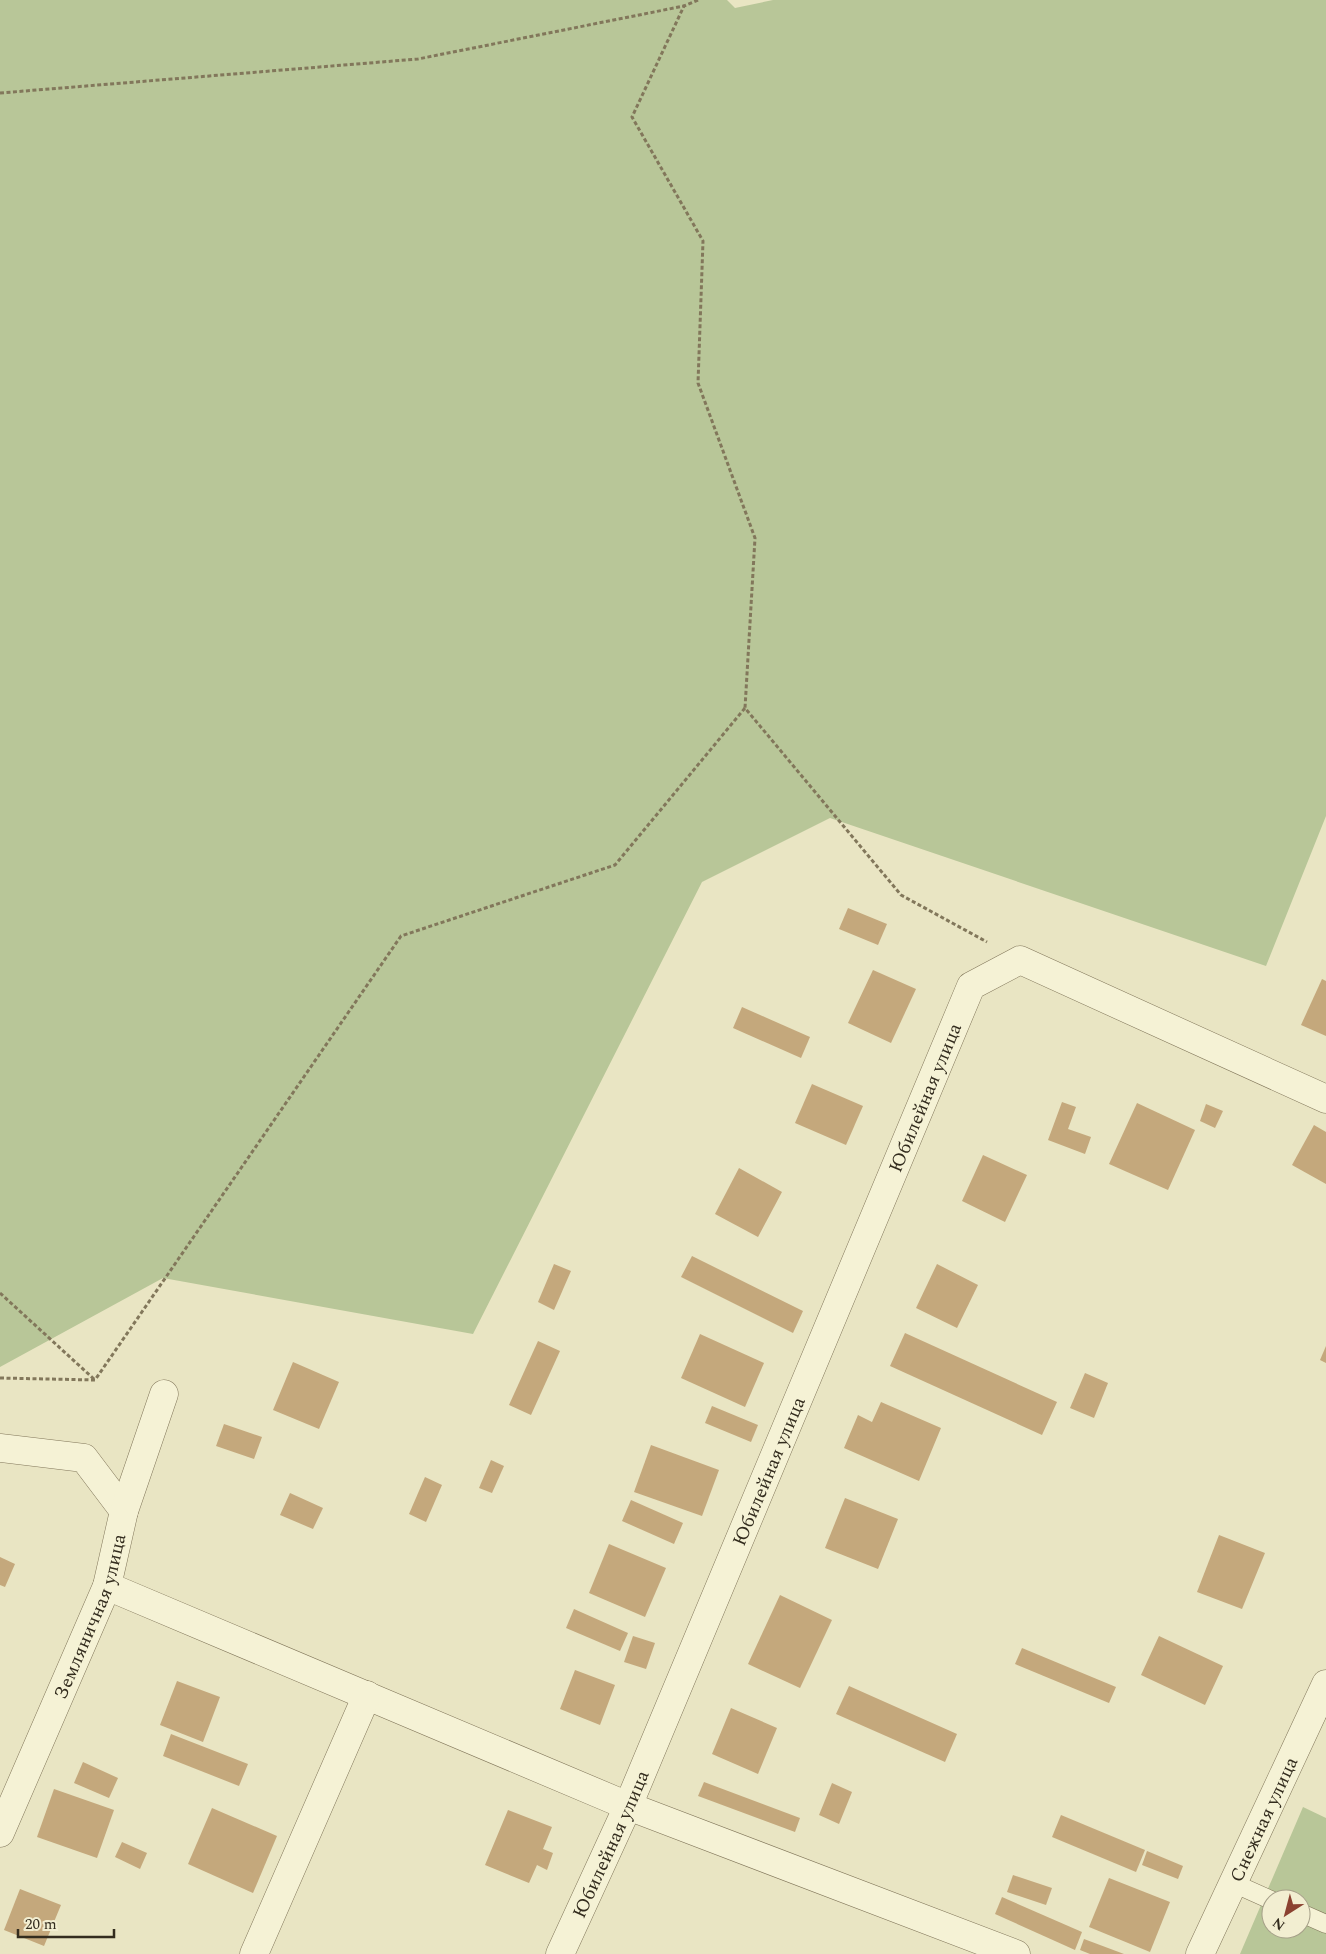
<svg xmlns="http://www.w3.org/2000/svg" width="1326" height="1954" viewBox="0 0 1326 1954" font-family="Spectral,serif">
<style>
.green{fill:#b8c698;fill-rule:evenodd}
.building{fill:#c4a87c}
.lines{fill:none;stroke-linecap:round;stroke-linejoin:round}
.lane-casing{stroke:#82775b;stroke-width:19}
.street-casing{stroke:#82775b;stroke-width:29}
.path{stroke:#82775b;stroke-width:3;stroke-dasharray:4 2.5;stroke-linecap:butt}
.lane{stroke:#f5f2d5;stroke-width:18}
.street{stroke:#f5f2d5;stroke-width:28}
.labels{text-anchor:middle;stroke-width:5;stroke-linejoin:round;paint-order:stroke}
.street-label{font-size:19px;fill:#332c1e;stroke:#f2eed1}
</style>
<rect width="100%" height="100%" fill="#e9e5c3"/>
<g class="green">
<path d="M0,0H727L735,8L773,0H1326V816L1266,966L830,818L702,882L473,1334L163,1278L0,1367Z"/>
<path d="M1303,1807L1326,1818V1954H1240ZM1271,1899H1301V1929H1271Z"/>
</g>
<g class="building">
<path d="M848,908L887,924L878,945L839,929Z"/>
<path d="M873,970L916,989L891,1043L848,1023Z"/>
<path d="M1322,979L1326,981V1036L1301,1025Z"/>
<path d="M742,1007L810,1037L801,1058L733,1028Z"/>
<path d="M812,1084L863,1106L846,1145L795,1123Z"/>
<path d="M1062,1102L1076,1107L1068,1129L1091,1137L1085,1154L1048,1140Z"/>
<path d="M1137,1103L1195,1130L1168,1190L1109,1164Z"/>
<path d="M1206,1104L1223,1111L1215,1128L1200,1121Z"/>
<path d="M1314,1125L1326,1132V1184L1292,1165Z"/>
<path d="M983,1155L1027,1175L1005,1222L962,1201Z"/>
<path d="M739,1168L782,1192L758,1237L715,1214Z"/>
<path d="M692,1256L803,1311L793,1333L681,1277Z"/>
<path d="M554,1264L571,1271L554,1310L538,1302Z"/>
<path d="M937,1264L978,1285L957,1328L916,1308Z"/>
<path d="M905,1333L1057,1402L1042,1435L890,1366Z"/>
<path d="M700,1334L764,1363L745,1407L681,1378Z"/>
<path d="M538,1341L560,1351L531,1415L509,1405Z"/>
<path d="M1326,1346V1363L1320,1360Z"/>
<path d="M293,1362L339,1382L319,1429L273,1410Z"/>
<path d="M1085,1373L1108,1383L1094,1418L1070,1408Z"/>
<path d="M881,1402L941,1428L919,1481L844,1448L858,1415L872,1422Z"/>
<path d="M712,1406L758,1425L751,1442L705,1423Z"/>
<path d="M224,1424L262,1437L254,1459L216,1446Z"/>
<path d="M651,1445L719,1470L702,1516L634,1492Z"/>
<path d="M491,1460L504,1466L492,1493L479,1488Z"/>
<path d="M425,1477L442,1485L426,1522L409,1514Z"/>
<path d="M290,1493L323,1508L313,1529L280,1515Z"/>
<path d="M845,1498L898,1519L878,1569L825,1548Z"/>
<path d="M631,1500L683,1523L674,1544L622,1521Z"/>
<path d="M1219,1535L1265,1553L1242,1609L1197,1592Z"/>
<path d="M609,1544L666,1568L645,1617L589,1593Z"/>
<path d="M0,1557L15,1564L5,1587L0,1585Z"/>
<path d="M780,1595L832,1620L800,1688L748,1664Z"/>
<path d="M574,1609L628,1633L620,1651L566,1628Z"/>
<path d="M633,1636L655,1643L646,1669L624,1662Z"/>
<path d="M1159,1636L1223,1666L1205,1705L1141,1675Z"/>
<path d="M1022,1648L1116,1687L1109,1703L1015,1664Z"/>
<path d="M575,1670L615,1685L600,1725L560,1709Z"/>
<path d="M177,1681L220,1697L203,1742L160,1725Z"/>
<path d="M849,1686L957,1734L945,1762L836,1714Z"/>
<path d="M731,1708L777,1728L758,1774L712,1754Z"/>
<path d="M171,1734L248,1764L239,1786L163,1756Z"/>
<path d="M83,1762L118,1778L109,1798L74,1783Z"/>
<path d="M704,1782L800,1818L795,1832L698,1796Z"/>
<path d="M832,1783L852,1792L839,1824L819,1815Z"/>
<path d="M54,1789L114,1810L97,1858L37,1837Z"/>
<path d="M212,1808L277,1836L253,1893L188,1864Z"/>
<path d="M508,1810L552,1827L543,1849L553,1853L547,1870L537,1865L529,1883L485,1865Z"/>
<path d="M1061,1815L1145,1850L1136,1872L1052,1837Z"/>
<path d="M122,1842L147,1853L140,1869L115,1857Z"/>
<path d="M1147,1851L1183,1866L1178,1879L1142,1865Z"/>
<path d="M1013,1875L1052,1888L1046,1905L1007,1892Z"/>
<path d="M1109,1878L1170,1902L1150,1952L1089,1927Z"/>
<path d="M20,1889L61,1905L44,1946L4,1930Z"/>
<path d="M1002,1897L1082,1932L1075,1950L995,1914Z"/>
<path d="M1084,1939L1124,1954H1090L1080,1950Z"/>
</g>
<g class="lines">
<g class="lane-casing">
<g id="lane">
<path d="M1233,1883L1271,1900"/>
<path d="M1301,1913L1326,1924"/>
</g>
</g>
<g class="street-casing">
<g id="street">
<path d="M0,1448L84,1458L124,1511"/>
<path d="M107,1586L628,1806L1016,1954"/>
<path id="s1" d="M0,1833L107,1586L124,1511L164,1394"/>
<path d="M254,1954L367,1695"/>
<path id="s2" d="M560,1954L628,1806L971,986L1020,960L1326,1099"/>
<path id="s3" d="M1200,1954L1326,1684"/>
</g>
</g>
<g class="path">
<path d="M698,0L684,6L632,117L703,241L698,383L755,538L745,708"/>
<path d="M0,93L418,59L684,6"/>
<path d="M0,1293L95,1380"/>
<path d="M0,1378L95,1380L401,936L615,865L745,708L901,895L987,942"/>
</g>
<use href="#lane" class="lane"/>
<use href="#street" class="street"/>
</g>
<g class="labels">
<g class="street-label">
<text dy="7" stroke="none"><textPath href="#s2" startOffset="931">Юбилейная улица</textPath></text>
<text dy="7" stroke="none"><textPath href="#s2" startOffset="526">Юбилейная улица</textPath></text>
<text dy="7" stroke="none"><textPath href="#s1" startOffset="235">Земляничная улица</textPath></text>
<text dy="7" stroke="none"><textPath href="#s3" startOffset="149">Снежная улица</textPath></text>
<text dy="7" stroke="none"><textPath href="#s2" startOffset="121">Юбилейная улица</textPath></text>
</g>
</g>
<g transform="translate(1286 1914) rotate(216)"><circle r="24" fill="#f2eed1" stroke="#a6a089"/>
<path d="M0-4L9 19L0 12L-9 19Z" fill="#8b4231"/>
<text y="-8" font-size="14" font-weight="bold" text-anchor="middle" fill="#332c1e">N</text>
</g>
<path d="M18 1929v8h96v-8" fill="none" stroke="#332c1e" stroke-width="2.5"/>
<text x="25" y="1929" font-size="15" fill="#332c1e" stroke="#f2eed1" stroke-width="4" paint-order="stroke">20 m</text>
</svg>
